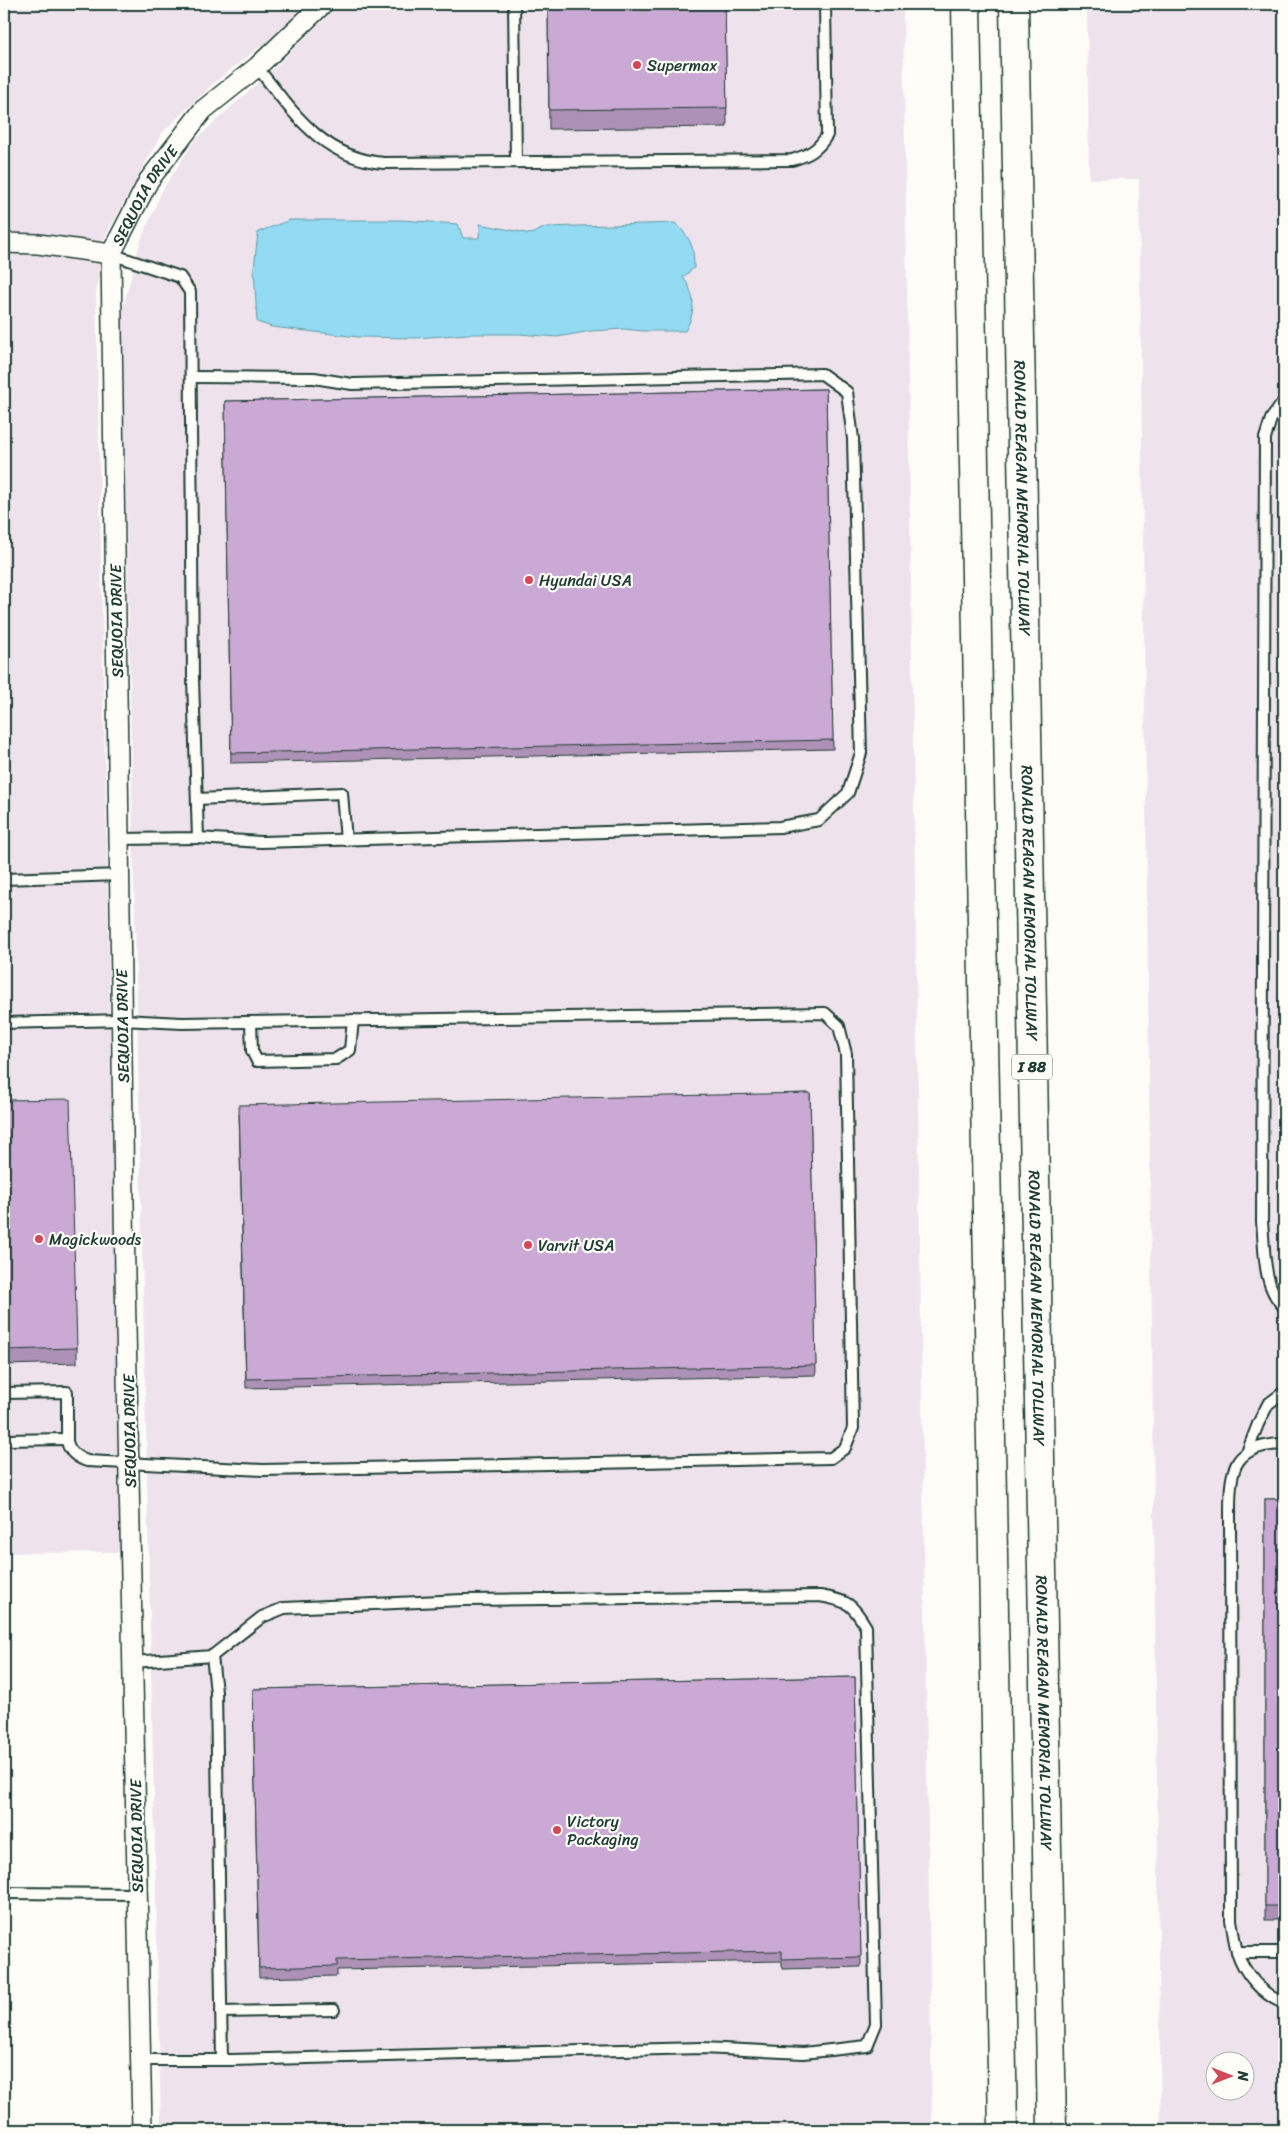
<svg xmlns="http://www.w3.org/2000/svg" width="1288" height="2134" viewBox="0 0 1288 2134" font-family="Sriracha,sans-serif">
<style>
.built{fill:#eee3ec;fill-rule:evenodd}
.water{fill:#92dbf3;stroke:#649ca7}
.lines{fill:none;stroke-linecap:round;stroke-linejoin:round}
.lane-casing{stroke:#1f3d34;stroke-width:14}
.street-casing{stroke:#1f3d34;stroke-width:22}
.highway-casing{stroke:#1f3d34;stroke-width:31}
.lane{stroke:#fdfcf7;stroke-width:10}
.street{stroke:#fdfcf7;stroke-width:19}
.highway{stroke:#fdfcf7;stroke-width:28}
.wall{fill:#ae91b6;stroke:#1f3d34}
.building{fill:#caa9d4;stroke:#1f3d34}
.poi-dot{fill:#d1495b;stroke:#fdfcf7;stroke-width:2}
.labels{text-anchor:middle;stroke-width:4.5;stroke-linejoin:round;paint-order:stroke}
.shield{fill:#fdfcf7;stroke:#62766e;stroke-width:1}
.shield-label{font-size:15px;font-weight:bold;fill:#1f3d34}
.poi-label{font-size:16px;fill:#1f3d34;stroke:#fdfcf7;text-anchor:start}
.street-label{font-size:16px;fill:#1f3d34;stroke:#fdfcf7}
</style>
<rect width="100%" height="100%" fill="#fdfcf7"/>
<filter id="ink" filterUnits="userSpaceOnUse"><feTurbulence type="fractalNoise" baseFrequency=".02" numOctaves="2"/><feDisplacementMap in="SourceGraphic" scale="10" xChannelSelector="R" yChannelSelector="G"/><feConvolveMatrix kernelMatrix="1 2 1 2 8 2 1 2 1" color-interpolation-filters="sRGB"/></filter>
<g filter="url(#ink)">
<g class="built">
<path d="M4,4H307L274,36L216,81L162,133L105,237L96,293L120,1552L4,1553Z"/>
<path d="M340,4H903L932,2130H161L122,311L141,240L163,189L195,140L273,69Z"/>
<path d="M1087,4H1284V2130H1161L1139,179H1089ZM1216,2062H1246V2092H1216Z"/>
</g>
<path class="water" d="M290,220H401L458,224L463,238H479L480,224L531,234L546,227L675,223C691,238 694,246 694,268L683,277C696,295 696,312 685,331H643L624,329L591,331L557,337L519,334H467L417,338L358,337L272,327L257,322L254,269L258,232Z"/>
<g class="lines">
<g class="lane-casing">
<g id="lane">
<path d="M514,4L516,162"/>
<path d="M257,67C293,112 322,158 384,163L792,160C809,155 818,150 827,135L825,4"/>
<path d="M111,254L180,277L190,292L193,678L198,838L119,839"/>
<path d="M191,377L314,378L352,384L822,374L847,392L853,439L861,753L848,793L819,820L780,827L261,842L198,838"/>
<path d="M1284,401L1271,419L1265,438L1262,1222C1265,1250 1262,1286 1284,1307"/>
<path d="M197,799L342,793L346,840"/>
<path d="M4,879L120,875"/>
<path d="M251,1022L252,1051L257,1061L336,1059L350,1050L353,1020"/>
<path d="M4,1023L122,1020L182,1023L825,1013L839,1026L846,1054L853,1428L845,1448L831,1458L263,1470L87,1461C76,1457 70,1452 67,1442V1392L4,1393"/>
<path d="M4,1440L67,1439"/>
<path d="M1284,1444C1234,1445 1230,1467 1230,1511L1231,1920C1233,1930 1234,1941 1237,1951C1243,1972 1263,1996 1284,2003"/>
<path d="M1248,1450L1258,1424L1268,1404L1284,1392"/>
<path d="M212,1656L216,1692L222,2060"/>
<path d="M133,1662L212,1656L262,1617L284,1608L463,1600L820,1596C848,1601 852,1603 866,1627L876,2024L867,2046L803,2053L702,2048L231,2060H141"/>
<path d="M4,1893L137,1894"/>
<path d="M1237,1952H1284"/>
<path d="M221,2012L334,2010"/>
</g>
</g>
<g class="street-casing">
<g id="street">
<path d="M4,243L38,244L111,254"/>
<path id="s1" d="M142,2130L125,1276L111,254L149,180L203,110L257,67L323,4"/>
</g>
</g>
<g class="highway-casing">
<g id="highway">
<path d="M966,4L1003,2130"/>
<path id="s2" d="M1014,4L1052,2130"/>
</g>
</g>
<use href="#lane" class="lane"/>
<use href="#street" class="street"/>
<use href="#highway" class="highway"/>
</g>
<g class="wall">
<path d="M548,4H725L727,127L549,129Z"/>
<path d="M826,389L833,749L231,763L225,401Z"/>
<path d="M810,1093L816,1375L246,1388L239,1114Z"/>
<path d="M4,1100L77,1348V1363L4,1365Z"/>
<rect x="1265" y="1499" width="19" height="421"/>
<path d="M855,1677L861,1967L782,1969V1961L337,1970V1976L259,1978L253,1689Z"/>
</g>
<g class="building">
<path d="M548,4H725L727,108L549,110Z"/>
<path d="M826,389L833,740L231,753L225,401Z"/>
<path d="M810,1093L816,1365L246,1379L239,1105Z"/>
<path d="M70,1099L77,1348L4,1350V1100Z"/>
<rect x="1265" y="1499" width="19" height="407"/>
<path d="M855,1677L861,1957L782,1959V1951L337,1960V1966L259,1968L253,1689Z"/>
</g>
</g>
<g class="poi-dot">
<circle cx="637" cy="65" r="5"/>
<circle cx="529" cy="580" r="5"/>
<circle cx="39" cy="1239" r="5"/>
<circle cx="528" cy="1245" r="5"/>
<circle cx="557" cy="1830" r="5"/>
</g>
<g class="labels">
<rect class="shield" x="1012" y="1054.5" width="40" height="25" rx="4"/>
<g class="shield-label">
<text x="1032" y="1072">I 88</text>
</g>
<g class="poi-label">
<text x="647" y="71">Supermax</text>
<text x="539" y="586">Hyundai USA</text>
<text x="49" y="1245">Magickwoods</text>
<text x="538" y="1251">Varvit USA</text>
<text x="567" y="1827">Victory<tspan x="567" dy="18">Packaging</tspan></text>
</g>
<g class="street-label">
<text dy="6" stroke="none"><textPath href="#s1" startOffset="1944">SEQUOIA DRIVE</textPath></text>
<text dy="6" stroke="none"><textPath href="#s2" startOffset="494">RONALD REAGAN MEMORIAL TOLLWAY</textPath></text>
<text transform="translate(116 621) rotate(-91)" y="6">SEQUOIA DRIVE</text>
<text dy="6" stroke="none"><textPath href="#s2" startOffset="899">RONALD REAGAN MEMORIAL TOLLWAY</textPath></text>
<text transform="translate(122 1026) rotate(-91)" y="6">SEQUOIA DRIVE</text>
<text dy="6" stroke="none"><textPath href="#s2" startOffset="1304">RONALD REAGAN MEMORIAL TOLLWAY</textPath></text>
<text transform="translate(129 1431) rotate(-91)" y="6">SEQUOIA DRIVE</text>
<text dy="6" stroke="none"><textPath href="#s2" startOffset="1709">RONALD REAGAN MEMORIAL TOLLWAY</textPath></text>
<text transform="translate(136 1836) rotate(-91)" y="6">SEQUOIA DRIVE</text>
</g>
</g>
<rect width="1288" height="2134" fill="none" stroke="#fdfcf7" stroke-width="20"/>
<rect x="10" y="10" width="1268" height="2114" fill="none" stroke="#1f3d34" stroke-width="2" filter="url(#ink)"/>
<g transform="translate(1230 2076) rotate(90)"><circle r="24" fill="#fdfcf7" stroke="#a4b0a9"/>
<path d="M0-4L9 19L0 12L-9 19Z" fill="#d1495b"/>
<text y="-8" font-size="14" font-weight="bold" text-anchor="middle" fill="#1f3d34">N</text>
</g>
</svg>
